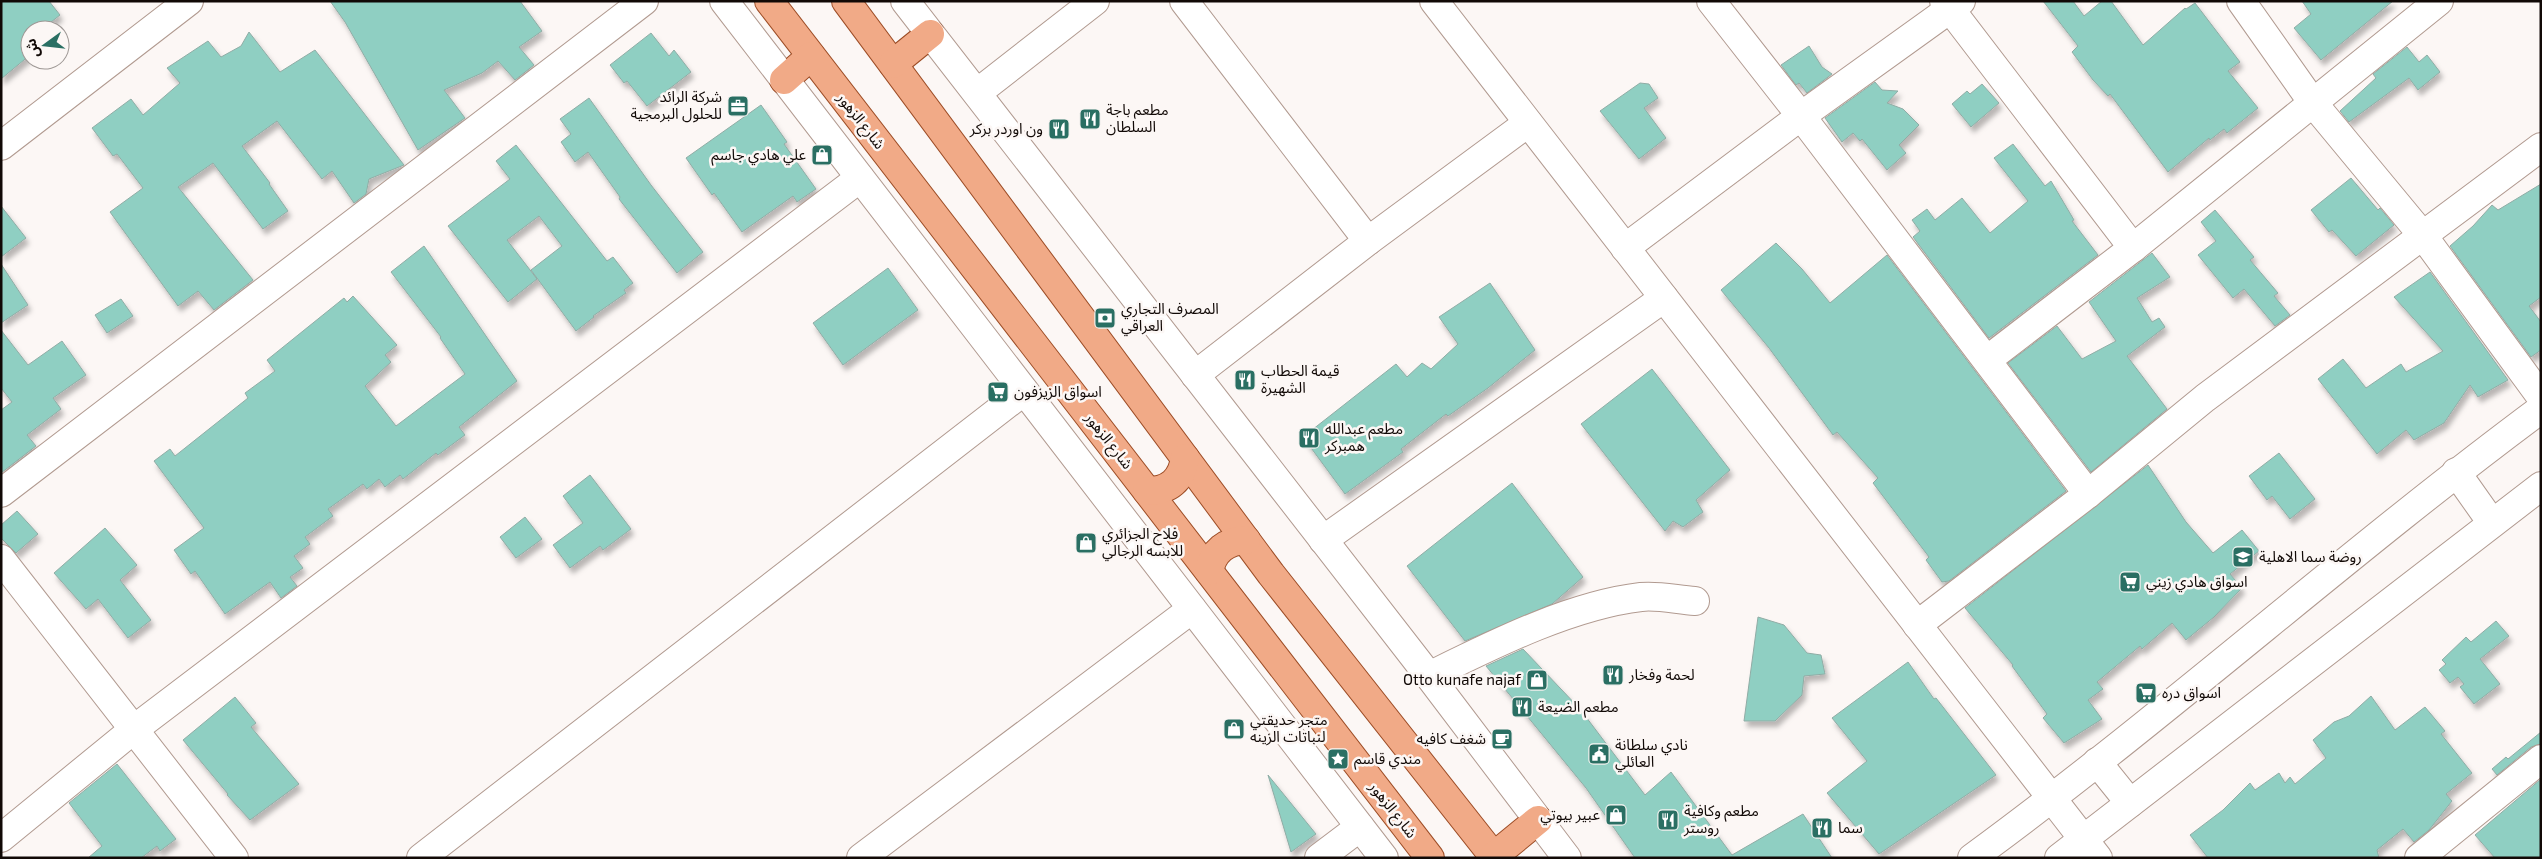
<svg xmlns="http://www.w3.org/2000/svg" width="2542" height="859" viewBox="0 0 2542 859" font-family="'Exo 2','Noto Sans Arabic',sans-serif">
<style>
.building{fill:#8fcfc2;stroke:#90aca5;filter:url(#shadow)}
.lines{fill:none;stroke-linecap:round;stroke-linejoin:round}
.minor-casing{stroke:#b19a90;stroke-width:30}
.major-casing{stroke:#9d4d26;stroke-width:30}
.minor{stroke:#fff;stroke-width:28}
.major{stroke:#f1aa87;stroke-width:28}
.labels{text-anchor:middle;stroke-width:5;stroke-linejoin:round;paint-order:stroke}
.poi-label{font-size:15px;fill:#110906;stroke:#fcf7f5;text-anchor:start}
.street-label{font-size:15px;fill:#110906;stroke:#fcf7f5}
</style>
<defs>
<filter id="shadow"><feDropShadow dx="3" dy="5.5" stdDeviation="2.5" flood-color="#0004"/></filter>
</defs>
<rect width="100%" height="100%" fill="#fcf7f5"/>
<g class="building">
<path d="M1,1H49L60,15L41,30H30V55L1,79Z"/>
<path d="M330,1H520L542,31L519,47L534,65L515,80L498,61L482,73L444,90L465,118L418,150L345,22Z"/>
<path d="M2043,1H2073L2084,16L2102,1H2111L2143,45L2185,8L2186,9L2195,3L2240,62L2228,71L2258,108L2227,133L2224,129L2210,140L2209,138L2168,172L2110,94L2108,96L2093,80L2072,52L2078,46Z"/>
<path d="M2302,1H2393L2321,60L2294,28L2311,14Z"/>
<path d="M249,32L280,72L315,50L404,165L369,179L366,194L354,203L332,171L322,179L277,121L242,146L270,183L269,184L288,211L263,229L213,163L178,187L253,280L214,310L198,291L178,306L110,212L143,188L117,154L113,156L92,128L131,99L143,115L180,83L167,68L208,41L221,57L241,46Z"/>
<path d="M651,33L669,56L674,50L691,72L647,106L627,81L624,83L610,65Z"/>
<path d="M1809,46L1822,67L1832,74L1807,93L1799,83L1796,85L1781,65Z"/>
<path d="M2407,47L2419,62L2427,55L2440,72L2418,90L2409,78L2349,122L2340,111L2376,78L2373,74Z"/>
<path d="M1875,82L1882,90L1898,91L1887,103L1903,109L1919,125L1899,145L1906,153L1887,170L1862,139L1860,141L1853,133L1842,142L1825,118Z"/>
<path d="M1640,83L1649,84L1658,98L1644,108L1666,138L1639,159L1600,111Z"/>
<path d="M1982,84L1999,103L1971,127L1952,104L1967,91L1970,94Z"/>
<path d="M589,98L651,185L703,252L677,273L619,199L620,197L588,152L575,162L561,142L571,134L560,119Z"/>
<path d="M761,105L787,142L784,144L816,189L797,202L793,196L742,232L714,193L712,195L686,158Z"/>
<path d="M2013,144L2045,186L2051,181L2074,220L2072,221L2098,255L1989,338L1913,237L1920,231L1912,220L1927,209L1935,220L1962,198L1990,233L2028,201L1994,158Z"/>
<path d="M516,145L607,261L613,257L633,283L624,290L626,293L593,316L594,317L576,331L531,270L562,246L539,216L507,240L537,279L508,302L448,226L510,179L496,161Z"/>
<path d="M2351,178L2378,210L2380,208L2394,225L2356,256L2332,230L2329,232L2311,210Z"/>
<path d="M2541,184V297L2529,306L2541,322V350L2531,357L2450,246L2473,226L2492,205L2498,210Z"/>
<path d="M1,206L26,238L1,257Z"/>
<path d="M2215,210L2254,257L2250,260L2278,293L2274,296L2290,315L2275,326L2244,289L2233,298L2198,255L2216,241L2201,222Z"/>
<path d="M1776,243L1802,269L1830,303L1887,255L2066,491L1949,581L1942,582L1926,560L1929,557L1873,483L1878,478L1837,432L1833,435L1769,348L1721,290Z"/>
<path d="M424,246L517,381L459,427L465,435L438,455L436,453L403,479L400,475L385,487L379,479L367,489L363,484L328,509L333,516L305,537L310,544L294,556L303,568L290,577L297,586L281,598L270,582L225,614L195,571L191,574L174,550L204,528L154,461L170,449L175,456L248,398L245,393L275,371L267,360L344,298L347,302L353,296L397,345L385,355L391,362L365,386L396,426L465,374L440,338L441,337L391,272Z"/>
<path d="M2152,253L2170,277L2137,298L2152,322L2159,318L2165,327L2127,356L2167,409L2091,472L2008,363L2057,326L2082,359L2116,341L2089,302Z"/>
<path d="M1,264L28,305L1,323Z"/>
<path d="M888,268L918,310L843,365L813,323Z"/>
<path d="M2430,272L2508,380L2478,397L2470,385L2444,423L2414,440L2406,430L2377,454L2318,379L2343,359L2366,388L2401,364L2406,372L2443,351L2394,297Z"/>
<path d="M1490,283L1535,350L1488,388L1448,416L1446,414L1401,449L1403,452L1345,494L1303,437L1396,364L1407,377L1422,363L1431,369L1458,344L1439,317Z"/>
<path d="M121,299L133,316L107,333L95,315Z"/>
<path d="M1,330L28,365L62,341L86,375L53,398L61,409L27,435L36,446L1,473V410L12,402L1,388Z"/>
<path d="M1652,369L1730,470L1696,500L1703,512L1683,527L1673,521L1665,531L1581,424Z"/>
<path d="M2279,453L2315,499L2290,519L2272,496L2267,500L2249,476Z"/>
<path d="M2148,465L2186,522L2213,553L2242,530L2259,551L2230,574L2242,588L2214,617L2186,640L2172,623L2142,649L2140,646L2097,682L2103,689L2088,700L2102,719L2064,743L2043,718L2047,714L2012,666L2013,665L1965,608Z"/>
<path d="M590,475L631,529L603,550L600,546L570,568L553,545L583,523L563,496Z"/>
<path d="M1512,483L1583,577L1552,604L1465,641L1407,566Z"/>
<path d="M17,511L38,534L16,553L1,538V525Z"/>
<path d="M525,517L542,539L516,558L500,537Z"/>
<path d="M105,528L137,565L120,580L151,620L128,638L98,599L86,609L54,573Z"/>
<path d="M1758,617L1784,625L1807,653L1821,655L1825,674L1804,676L1802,695L1775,721H1744Z"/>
<path d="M2496,621L2509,636L2480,659L2500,684L2474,704L2460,687L2464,684L2458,677L2450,683L2439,670L2446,664L2442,660L2466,637L2471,642Z"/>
<path d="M1523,649L1580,709L1645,795L1671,772L1732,855L1803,814L1832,858H1635L1586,788L1486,666Z"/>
<path d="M1908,662L1934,699L1936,698L1996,775L1879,854L1827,793L1867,761L1832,718Z"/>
<path d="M2371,696L2395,730L2425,707L2445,731L2441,734L2472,773L2446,794L2452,801L2429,830L2414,842L2403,829L2377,850L2379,858H2208L2190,835L2223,810L2250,783L2255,790L2279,773L2285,783L2290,777L2295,784L2326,758L2313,740L2334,722L2349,716Z"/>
<path d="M235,697L256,723L251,727L299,784L250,820L227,795L228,794L183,740Z"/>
<path d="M2541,732V744L2531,747L2497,775L2492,769L2506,757L2508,759Z"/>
<path d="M117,764L176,839L160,851L157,846L141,858H88L102,846L69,803Z"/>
<path d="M1268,775L1316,834L1291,852Z"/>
<path d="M2541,779V858H2495L2475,835Z"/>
</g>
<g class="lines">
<g class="minor-casing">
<g id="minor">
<path d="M724,1L1384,858"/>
<path d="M905,1L1429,676L1567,858"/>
<path d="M1184,1L1368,241"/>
<path d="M1434,1L2098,858"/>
<path d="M1711,1L1801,116L2088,494"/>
<path d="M1944,1L2133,248L1987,360"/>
<path d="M2241,1L2313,103L2424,237L2541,397"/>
<path d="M977,93L1095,1"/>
<path d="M1,146L189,1"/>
<path d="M1625,248L1801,116L1961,1"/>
<path d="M2133,248L2439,1"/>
<path d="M1195,375L1368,241L1528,123"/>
<path d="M2456,472L2492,523"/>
<path d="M1,493L644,1"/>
<path d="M1323,540L1664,298"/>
<path d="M1,559L234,858"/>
<path d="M1917,625L2088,494L2205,398L2541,147"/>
<path d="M1429,676C1492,645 1571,605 1641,597C1658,595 1678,600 1695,601"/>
<path d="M2097,762L2130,803"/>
<path d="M1,838L133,730L860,178"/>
<path d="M421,858L1024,391"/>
<path d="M861,858L1192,609"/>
<path d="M1319,858L1360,827"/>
<path d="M1972,858C2167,715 2347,553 2541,409"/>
<path d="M2059,858L2541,486"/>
<path d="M2419,858L2541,759"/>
</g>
</g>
<g class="major-casing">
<g id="major">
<path d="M769,1L1430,858"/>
<path d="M846,1L1271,574L1495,858"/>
<path d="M893,64L930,34"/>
<path d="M784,80L811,56"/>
<path d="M1147,491C1169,491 1182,480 1185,458"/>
<path d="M1209,571C1213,551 1226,541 1246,540"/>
<path d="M1494,856L1538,820"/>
</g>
</g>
<use href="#minor" class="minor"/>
<use href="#major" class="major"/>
</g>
<defs>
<g id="office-square" transform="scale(1.125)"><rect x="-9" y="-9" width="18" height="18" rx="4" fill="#2a6f63" stroke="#fcf7f5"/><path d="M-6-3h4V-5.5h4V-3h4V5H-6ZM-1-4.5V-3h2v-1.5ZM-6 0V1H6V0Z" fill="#fff"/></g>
<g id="restaurant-square" transform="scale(1.125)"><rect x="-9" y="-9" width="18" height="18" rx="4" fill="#2a6f63" stroke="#fcf7f5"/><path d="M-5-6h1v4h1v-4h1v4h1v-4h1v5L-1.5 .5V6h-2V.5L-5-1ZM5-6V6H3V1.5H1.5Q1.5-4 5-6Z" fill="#fff"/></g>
<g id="shop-square" transform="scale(1.125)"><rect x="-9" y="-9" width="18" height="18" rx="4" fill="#2a6f63" stroke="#fcf7f5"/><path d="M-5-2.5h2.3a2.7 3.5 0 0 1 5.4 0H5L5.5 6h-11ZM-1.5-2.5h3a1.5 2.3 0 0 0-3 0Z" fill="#fff"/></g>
<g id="bank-square" transform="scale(1.125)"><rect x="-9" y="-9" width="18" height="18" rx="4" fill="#2a6f63" stroke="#fcf7f5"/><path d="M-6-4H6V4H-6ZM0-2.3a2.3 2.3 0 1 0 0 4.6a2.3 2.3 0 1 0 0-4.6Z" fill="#fff"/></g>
<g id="supermarket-square" transform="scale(1.125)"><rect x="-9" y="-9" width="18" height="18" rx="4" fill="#2a6f63" stroke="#fcf7f5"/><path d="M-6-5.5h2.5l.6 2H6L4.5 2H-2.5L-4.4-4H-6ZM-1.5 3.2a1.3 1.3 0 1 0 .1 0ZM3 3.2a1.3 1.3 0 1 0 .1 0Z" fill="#fff"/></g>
<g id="school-square" transform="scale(1.125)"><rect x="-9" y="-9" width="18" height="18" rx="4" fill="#2a6f63" stroke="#fcf7f5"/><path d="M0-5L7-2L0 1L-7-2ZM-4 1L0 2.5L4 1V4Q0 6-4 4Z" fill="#fff"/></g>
<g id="cafe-square" transform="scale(1.125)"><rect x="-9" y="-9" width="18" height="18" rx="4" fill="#2a6f63" stroke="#fcf7f5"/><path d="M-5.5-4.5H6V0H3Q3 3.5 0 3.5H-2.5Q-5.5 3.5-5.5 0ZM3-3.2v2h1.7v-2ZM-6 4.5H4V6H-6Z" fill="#fff"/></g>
<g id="civic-square" transform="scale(1.125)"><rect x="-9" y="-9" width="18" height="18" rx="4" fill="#2a6f63" stroke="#fcf7f5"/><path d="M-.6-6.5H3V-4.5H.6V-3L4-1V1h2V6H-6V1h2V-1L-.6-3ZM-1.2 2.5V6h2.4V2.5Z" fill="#fff"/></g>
<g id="sight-square" transform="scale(1.125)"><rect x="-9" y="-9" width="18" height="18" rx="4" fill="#2a6f63" stroke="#fcf7f5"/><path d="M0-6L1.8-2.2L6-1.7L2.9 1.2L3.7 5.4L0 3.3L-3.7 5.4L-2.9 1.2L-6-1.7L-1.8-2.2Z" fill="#fff"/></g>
</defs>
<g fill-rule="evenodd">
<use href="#office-square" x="738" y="106"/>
<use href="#restaurant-square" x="1090" y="119"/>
<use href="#restaurant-square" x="1059" y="129"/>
<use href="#shop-square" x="822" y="155"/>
<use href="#bank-square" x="1105" y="318"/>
<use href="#restaurant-square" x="1245" y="380"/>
<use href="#supermarket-square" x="998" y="392"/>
<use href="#restaurant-square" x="1309" y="438"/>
<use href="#shop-square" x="1086" y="543"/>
<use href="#school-square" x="2243" y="557"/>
<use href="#supermarket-square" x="2130" y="582"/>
<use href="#restaurant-square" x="1613" y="675"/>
<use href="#shop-square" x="1537" y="680"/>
<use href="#supermarket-square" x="2146" y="693"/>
<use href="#restaurant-square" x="1522" y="707"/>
<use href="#shop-square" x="1234" y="729"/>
<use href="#cafe-square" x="1502" y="739"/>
<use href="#civic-square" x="1599" y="754"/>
<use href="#sight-square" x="1338" y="759"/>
<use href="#shop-square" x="1616" y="815"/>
<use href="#restaurant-square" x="1668" y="820"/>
<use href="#restaurant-square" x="1822" y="828"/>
</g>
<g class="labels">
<g class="poi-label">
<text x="722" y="102" text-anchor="end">شركة الرائد<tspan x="722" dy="17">للحلول البرمجية</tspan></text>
<text x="1106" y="115">مطعم باجة<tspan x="1106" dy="17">السلطان</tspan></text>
<text x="1043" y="134" text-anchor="end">ون اوردر بركر</text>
<text x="806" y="160" text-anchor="end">علي هادي جاسم</text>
<text x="1121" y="314">المصرف التجاري<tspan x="1121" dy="17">العراقي</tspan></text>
<text x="1261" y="376">قيمة الحطاب<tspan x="1261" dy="17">الشهيرة</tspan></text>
<text x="1014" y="397">اسواق الزيزفون</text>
<text x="1325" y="434">مطعم عبدالله<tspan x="1325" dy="17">همبركر</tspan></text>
<text x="1102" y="539">فلاح الجزائري<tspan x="1102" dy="17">للابسه الرجالي</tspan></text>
<text x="2259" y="562">روضة سما الاهلية</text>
<text x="2146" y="587">اسواق هادي زيني</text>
<text x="1629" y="680">لحمة وفخار</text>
<text x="1521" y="685" text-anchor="end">Otto kunafe najaf</text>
<text x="2162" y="698">اسواق دره</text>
<text x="1538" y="712">مطعم الضيعة</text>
<text x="1250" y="725">متجر حديقتي<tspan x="1250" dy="17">لنباتات الزينه</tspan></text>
<text x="1486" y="744" text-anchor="end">شغف كافيه</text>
<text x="1615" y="750">نادي سلطانة<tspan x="1615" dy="17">العائلي</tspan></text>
<text x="1354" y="764">مندي قاسم</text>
<text x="1684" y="816">مطعم وكافية<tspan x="1684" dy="17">روستر</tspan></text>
<text x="1600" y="820" text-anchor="end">عبير بيوتي</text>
<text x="1838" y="833">سما</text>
</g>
<g class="street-label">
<text transform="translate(861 121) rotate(52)" y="5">شارع الزهور</text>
<text transform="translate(1109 441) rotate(52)" y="5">شارع الزهور</text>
<text transform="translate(1393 810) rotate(52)" y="5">شارع الزهور</text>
</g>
</g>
<rect width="2542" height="859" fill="none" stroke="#110906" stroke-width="5"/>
<g transform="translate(45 45) rotate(255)"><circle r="24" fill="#fcf7f5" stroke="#9e9895"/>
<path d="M0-4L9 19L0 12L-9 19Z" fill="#2a6f63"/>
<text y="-8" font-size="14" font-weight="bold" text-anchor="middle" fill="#110906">ش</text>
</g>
</svg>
